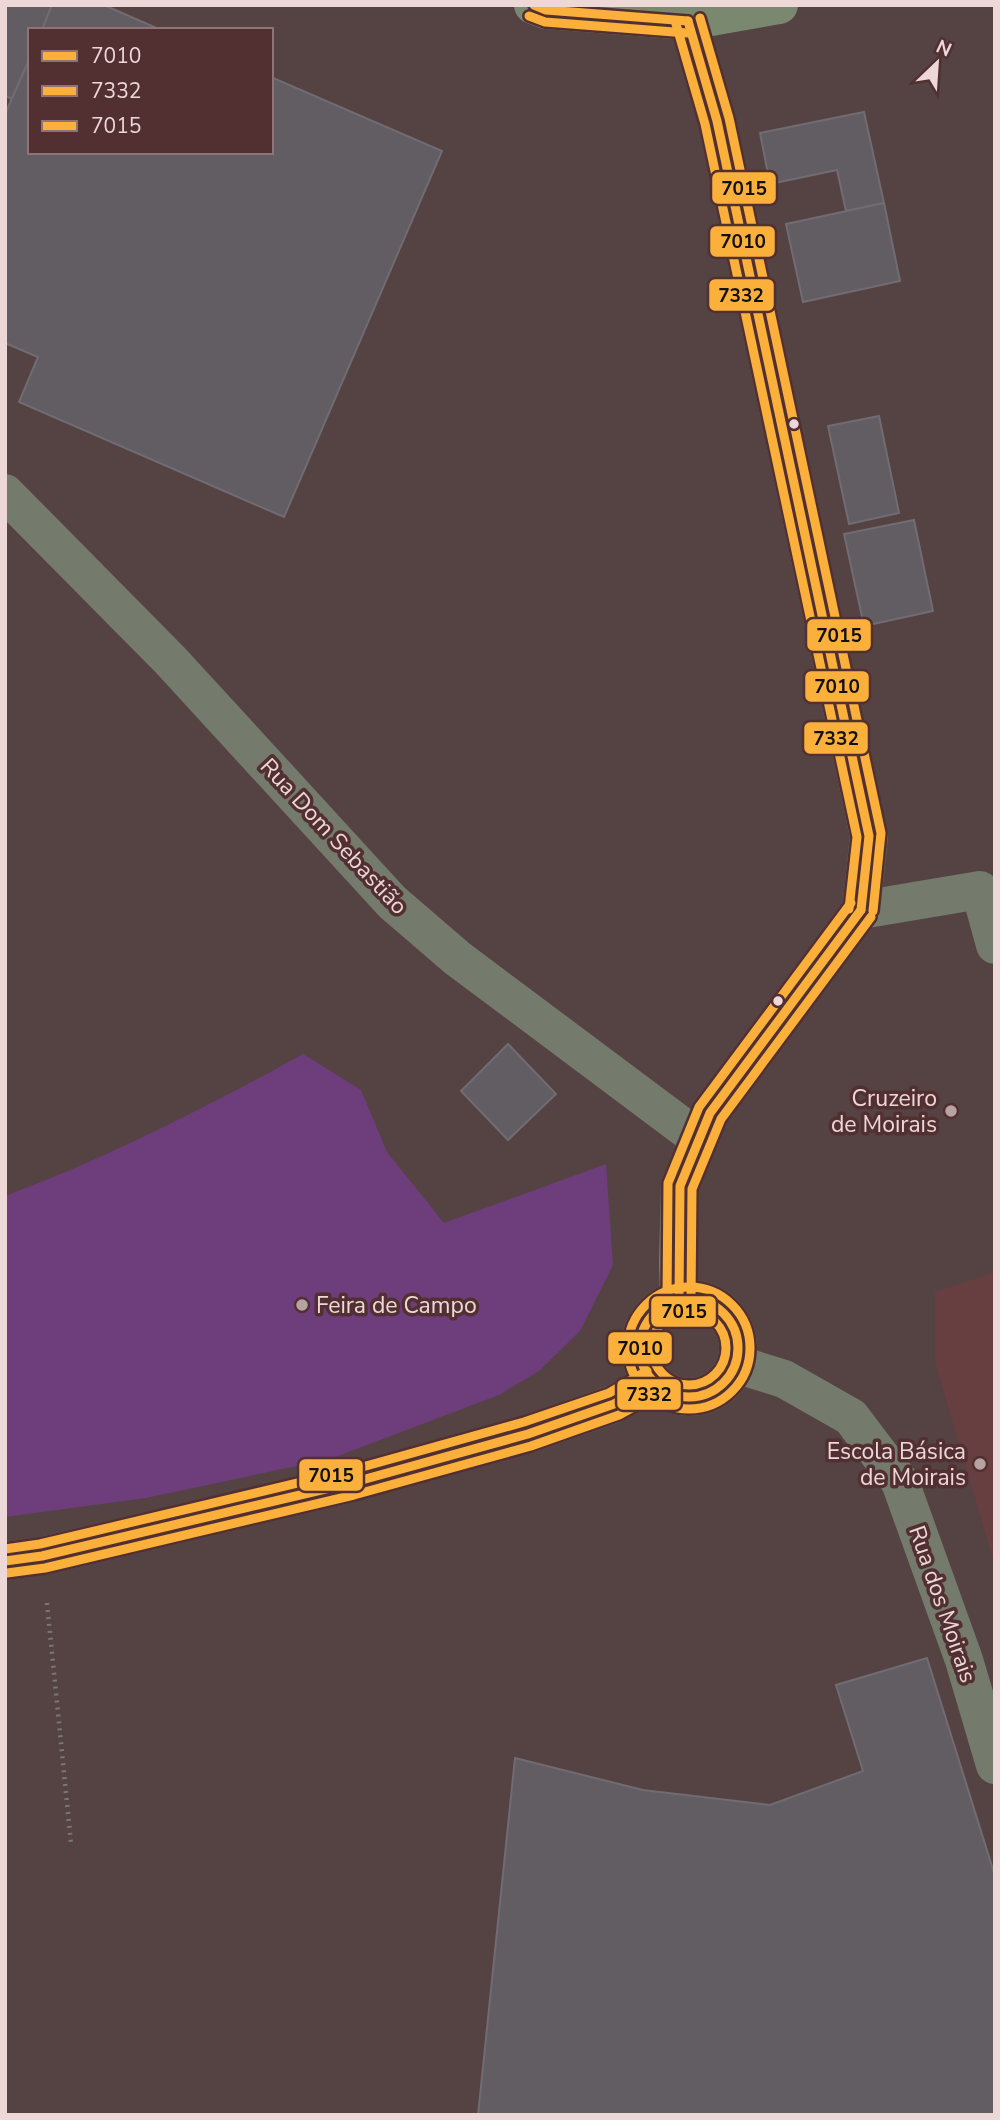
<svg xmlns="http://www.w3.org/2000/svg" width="1000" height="2120" viewBox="0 0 1000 2120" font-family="'Nunito Sans',sans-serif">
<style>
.built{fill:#673f41}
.green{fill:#6e3d7c}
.building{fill:#625d62;stroke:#706c72;stroke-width:2}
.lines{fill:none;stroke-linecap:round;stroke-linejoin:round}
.path{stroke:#79786e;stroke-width:4.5;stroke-dasharray:2 5;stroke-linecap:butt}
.street{stroke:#747a6c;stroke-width:38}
.secondary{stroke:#75806c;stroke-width:38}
.primary{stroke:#7a8870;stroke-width:38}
.bus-1-casing{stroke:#523032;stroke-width:14}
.bus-2-casing{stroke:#523032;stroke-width:14}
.bus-3-casing{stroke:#523032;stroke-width:14}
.bus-1{stroke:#fbb03b;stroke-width:9}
.bus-2{stroke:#fbb03b;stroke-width:9}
.bus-3{stroke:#fbb03b;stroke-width:9}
.bus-dot{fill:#edd7d7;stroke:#523032;stroke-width:2.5}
.poi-dot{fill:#b8a3a3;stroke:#523032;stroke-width:2.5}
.labels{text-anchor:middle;stroke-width:7;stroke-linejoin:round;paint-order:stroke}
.street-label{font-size:23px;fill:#edd7d7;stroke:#523032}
.poi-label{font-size:23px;fill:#edd7d7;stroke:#523032;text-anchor:end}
.line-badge{stroke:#523032;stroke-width:2.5}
.pale-badge-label{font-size:19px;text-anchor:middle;font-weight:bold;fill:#111}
</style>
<rect width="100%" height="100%" fill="#554243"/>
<path class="built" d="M995,1272V1566L935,1362V1292Z"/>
<path class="green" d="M303,1054L361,1090L387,1152L444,1223L606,1164L613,1265L580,1331L539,1371L499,1395L330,1459L146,1498L5,1517V1196C108,1158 207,1107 303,1054Z"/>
<g class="building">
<path d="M5,5H52L42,30H30V58L12,99L5,96Z"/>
<path d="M52,5H104L161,30H42Z"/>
<path d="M30,58V152H271V77L442,151L284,517L19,402L38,357L5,343V114Z"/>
<path d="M864,112L884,203L846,211L837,170L770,184L760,133Z"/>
<path d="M884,203L900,281L803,302L786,224Z"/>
<path d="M879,416L899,513L849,524L828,426Z"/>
<path d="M914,520L933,611L864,626L844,534Z"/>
<path d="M508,1044L556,1094L508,1140L461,1091Z"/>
<path d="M927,1658L995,1876L994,2115H478L515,1758L643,1790L770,1805L863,1771L836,1685Z"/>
</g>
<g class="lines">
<path class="path" d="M47,1603L71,1843"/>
<g class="street">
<path d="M5,493L171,661L392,902L457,958L699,1139"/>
<path d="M861,910L980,890L995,945"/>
<path d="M736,1364L784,1379L851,1417L900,1482L964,1660L995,1765"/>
</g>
<g class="secondary">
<circle cx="689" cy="1348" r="49"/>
<path d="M679,1300L678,1262L680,1186L710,1113L861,910L869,836L717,121L688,21"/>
<path d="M5,1561L42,1556L351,1483L528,1434L614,1404L653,1382"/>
</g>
<path class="primary" d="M533,5L546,10L688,21L779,5"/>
<g class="bus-1-casing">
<g id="bus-1">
<path d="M534,5L546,10L688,21"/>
<path d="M688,21L717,121L869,836L861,910"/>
<circle cx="689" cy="1348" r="49"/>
<path d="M679,1300L680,1186L710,1113L861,910"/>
<path d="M5,1561L42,1556L351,1483L528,1434L614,1404L653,1382"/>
</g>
</g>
<g class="bus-2-casing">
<g id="bus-2">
<path d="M529,16L545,22L687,33"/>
<path d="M676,24L705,124L857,837L849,909"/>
<circle cx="689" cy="1348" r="61"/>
<path d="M691,1300L692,1189L721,1119L871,917"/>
<path d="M7,1573L45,1568L354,1495L531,1446L619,1415L659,1393"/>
</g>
</g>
<g class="bus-3-casing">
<g id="bus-3">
<path d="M700,18L729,118L881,833L873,911"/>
<path d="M667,1300L668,1183L699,1107L851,903"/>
<circle cx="689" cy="1348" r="37"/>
<path d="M5,1549L40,1544L348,1471L524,1422L609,1393L647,1371"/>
</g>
</g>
<use href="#bus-1" class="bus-1"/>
<use href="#bus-2" class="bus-2"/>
<use href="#bus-3" class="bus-3"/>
</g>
<g class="bus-dot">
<circle cx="794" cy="424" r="6"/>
<circle cx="778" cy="1001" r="6"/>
</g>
<g class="poi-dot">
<circle cx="951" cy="1111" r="7"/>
<circle cx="302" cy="1305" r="7"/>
<circle cx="980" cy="1464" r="7"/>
</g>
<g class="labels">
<g class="street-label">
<text transform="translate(334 836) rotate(47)" y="8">Rua Dom Sebastião</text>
<text transform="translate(943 1604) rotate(71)" y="8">Rua dos Moirais</text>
</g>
<g class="poi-label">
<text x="937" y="1106">Cruzeiro<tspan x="937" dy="26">de Moirais</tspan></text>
<text x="316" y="1313" text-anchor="start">Feira de Campo</text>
<text x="966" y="1459">Escola Básica<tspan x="966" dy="26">de Moirais</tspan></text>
</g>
</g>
<g class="line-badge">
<rect x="711" y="171" width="66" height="34" rx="7" fill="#fbb03b"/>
<rect x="709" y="225" width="67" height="33" rx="7" fill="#fbb03b"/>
<rect x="708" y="278" width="67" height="34" rx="7" fill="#fbb03b"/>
<rect x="806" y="618" width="66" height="34" rx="7" fill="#fbb03b"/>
<rect x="804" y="670" width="66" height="33" rx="7" fill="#fbb03b"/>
<rect x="803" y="721" width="66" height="34" rx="7" fill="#fbb03b"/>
<rect x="650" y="1295" width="67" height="33" rx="7" fill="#fbb03b"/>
<rect x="607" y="1331" width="66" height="34" rx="7" fill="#fbb03b"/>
<rect x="616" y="1378" width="66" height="33" rx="7" fill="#fbb03b"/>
<rect x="298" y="1458" width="66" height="34" rx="7" fill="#fbb03b"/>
</g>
<g class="pale-badge-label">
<text x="744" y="195">7015</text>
<text x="743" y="248">7010</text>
<text x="741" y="302">7332</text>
<text x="839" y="642">7015</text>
<text x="837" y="693">7010</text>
<text x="836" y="745">7332</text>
<text x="684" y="1318">7015</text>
<text x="640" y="1355">7010</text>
<text x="649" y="1401">7332</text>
<text x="331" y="1482">7015</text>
</g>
<rect width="1000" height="2120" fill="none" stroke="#edd7d7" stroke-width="14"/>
<rect x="28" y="28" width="245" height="126" fill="#523032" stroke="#907374" stroke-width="2"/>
<rect x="42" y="51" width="35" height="10" fill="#fbb03b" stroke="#907374" stroke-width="2"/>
<text x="91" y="63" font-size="21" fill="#edd7d7">7010</text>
<rect x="42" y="86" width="35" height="10" fill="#fbb03b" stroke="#907374" stroke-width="2"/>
<text x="91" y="98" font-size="21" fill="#edd7d7">7332</text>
<rect x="42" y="121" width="35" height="10" fill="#fbb03b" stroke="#907374" stroke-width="2"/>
<text x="91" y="133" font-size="21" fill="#edd7d7">7015</text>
<g transform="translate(937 63) rotate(25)" stroke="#523032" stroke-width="5" paint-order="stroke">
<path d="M0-5L12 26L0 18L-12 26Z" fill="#edd7d7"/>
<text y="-10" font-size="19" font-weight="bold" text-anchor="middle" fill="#edd7d7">N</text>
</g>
</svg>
